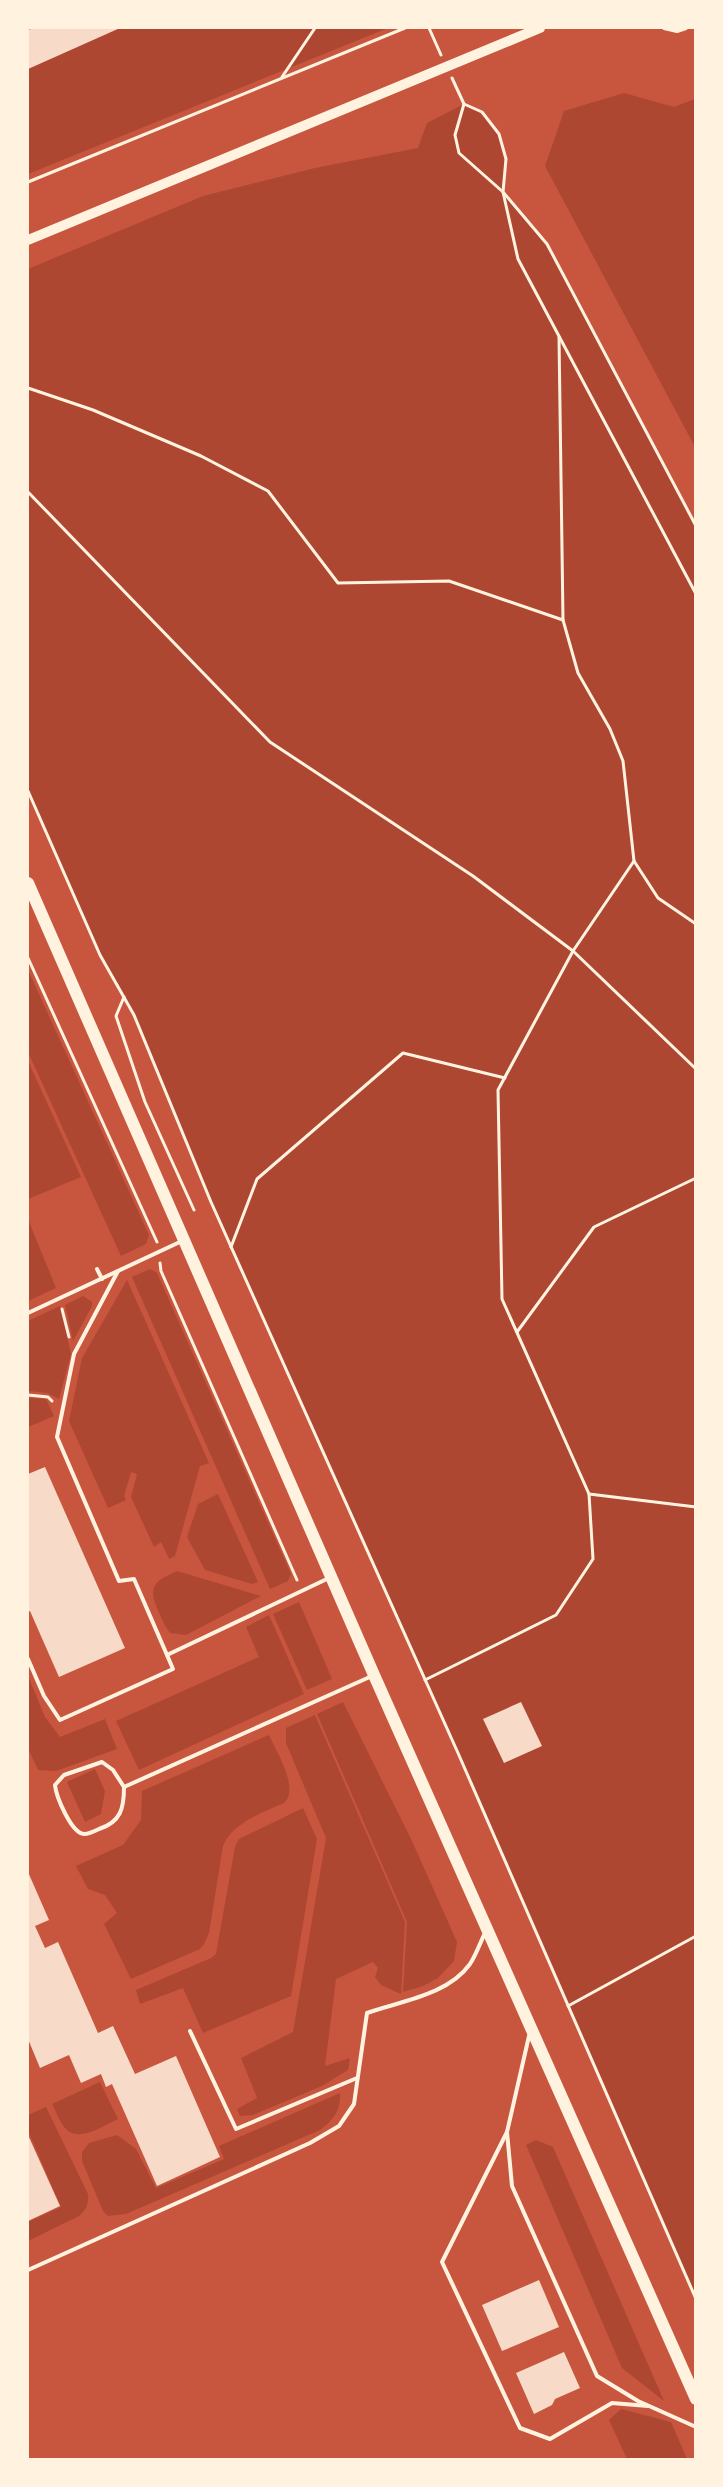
<svg xmlns="http://www.w3.org/2000/svg" width="723" height="2487" viewBox="0 0 723 2487" font-family="Barlow,sans-serif">
<style>
.green{fill:#ae4732}
.building{fill:#f7dbc8}
.lines{fill:none;stroke-linecap:round;stroke-linejoin:round}
.path{stroke:#fff3e0;stroke-width:3}
.service{stroke:#fff3e0;stroke-width:4}
.secondary{stroke:#fff3e0;stroke-width:10}
.primary{stroke:#fff3e0;stroke-width:12}
</style>
<rect width="100%" height="100%" fill="#c8553d"/>
<g class="green">
<path d="M120,28H388L28,174V69Z"/>
<path d="M624,93L674,107L695,99V447L545,166L564,111Z"/>
<path d="M464,104C506,124 507,151 503,192L547,244L695,526V2299L458,1753L211,1202L134,1015L100,955L28,791V269L203,196L315,168L418,148L427,123Z"/>
<path d="M28,970L149,1235L146,1244L121,1256L28,1052Z"/>
<path d="M28,1061L81,1177L28,1199Z"/>
<path d="M28,1219L56,1288L28,1301Z"/>
<path d="M150,1269L157,1273L291,1574L288,1581L270,1589L132,1277Z"/>
<path d="M127,1280L209,1463L200,1466L175,1556L169,1559L161,1542L154,1547L131,1497L137,1474L131,1472L124,1496L126,1500L108,1508L69,1421L82,1358Z"/>
<path d="M83,1296L92,1302V1306L73,1341L65,1305Z"/>
<path d="M60,1306L71,1354L59,1399L47,1393L28,1391V1321Z"/>
<path d="M28,1398L46,1399L54,1416L28,1427Z"/>
<path d="M218,1494L258,1582L252,1584L205,1570L187,1537L198,1504Z"/>
<path d="M177,1571L261,1596L186,1635L170,1633C164,1625 161,1617 157,1608C147,1585 157,1580 177,1571Z"/>
<path d="M299,1602L332,1679L307,1690L273,1614Z"/>
<path d="M269,1615L304,1694L139,1770L116,1721L259,1657L246,1627Z"/>
<path d="M28,1676L45,1717L60,1737L105,1719L117,1749L56,1771L38,1770L28,1748Z"/>
<path d="M343,1702L412,1841L457,1942L454,1961L438,1978L423,1986L403,1992L407,1922L317,1714Z"/>
<path d="M315,1715L405,1922L401,1994L381,1985L375,1977L378,1968L373,1962L336,1979L325,2066L350,2058L348,2070L322,2086L253,2115L240,2116L237,2109L257,2098L241,2058L293,2032L326,1838L286,1743V1728Z"/>
<path d="M269,1735C276,1751 300,1789 284,1803C263,1812 231,1824 223,1846L209,1933L204,1944L200,1949L131,1979L104,1924L117,1913L105,1895L88,1889L76,1866L123,1845L141,1820L142,1791Z"/>
<path d="M95,1769L105,1791L101,1814L85,1822L67,1782Z"/>
<path d="M303,1808L317,1839L291,1996L203,2033L183,1988L140,2004L136,1990L211,1958L216,1954L235,1847L239,1839Z"/>
<path d="M100,2082L118,2119C105,2125 79,2143 66,2129C60,2123 56,2111 52,2104Z"/>
<path d="M340,2093C341,2111 333,2120 320,2130L126,2214L108,2216L103,2211L82,2161V2152L89,2143L117,2135L136,2149L156,2188L224,2159L219,2146Z"/>
<path d="M46,2107L88,2194C89,2204 86,2210 79,2216L28,2241V2222L61,2207L28,2131V2115Z"/>
<path d="M536,2140L553,2147L664,2401L622,2368L526,2145Z"/>
<path d="M621,2409L671,2422L687,2459H627L609,2420Z"/>
</g>
<g class="building">
<path d="M34,28H120L28,69V30Z"/>
<path d="M45,1467L125,1648L59,1677L30,1611L28,1612V1474Z"/>
<path d="M521,1702L542,1746L504,1763L483,1719Z"/>
<path d="M28,1872L49,1920L35,1926L45,1948L58,1942L98,2033L113,2026L135,2074L176,2056L220,2157L157,2186L112,2084L106,2087L101,2074L81,2083L69,2055L40,2068L28,2039Z"/>
<path d="M28,2135L60,2206L28,2221Z"/>
<path d="M539,2280L559,2327L502,2351L482,2305Z"/>
<path d="M564,2352L580,2388L555,2399L552,2405L534,2414L516,2373Z"/>
</g>
<g class="lines">
<g class="path">
<path d="M429,28L441,55"/>
<path d="M282,77L315,28"/>
<path d="M452,78L464,104L482,112L499,134L506,159L503,192L547,244L696,526"/>
<path d="M464,104L455,135L459,153L503,192L518,259L696,594"/>
<path d="M28,182L405,28"/>
<path d="M28,388L93,410L201,456L268,491L338,583L449,581L563,620L559,337"/>
<path d="M28,492L270,742L473,876L573,951L696,1069"/>
<path d="M563,620L578,673L610,729L623,761L634,861L658,898L696,924"/>
<path d="M28,791L100,955L134,1015L211,1202L458,1753L696,2299"/>
<path d="M634,861L573,951L498,1090L502,1299L589,1494L696,1507"/>
<path d="M28,958L157,1242"/>
<path d="M124,997L116,1016L145,1102L194,1210"/>
<path d="M231,1247L257,1179L403,1053L505,1078"/>
<path d="M160,1263L161,1271L297,1580"/>
<path d="M62,1309L69,1337"/>
<path d="M517,1332L594,1227L696,1178"/>
<path d="M28,1395L48,1397L52,1401"/>
<path d="M425,1680L556,1615L593,1559L589,1494"/>
<path d="M568,2006L696,1936"/>
</g>
<g class="service">
<path d="M664,28L677,31L686,28"/>
<path d="M97,1269L102,1279"/>
<path d="M118,1271L74,1354L57,1437L119,1581L134,1579L167,1655L329,1578"/>
<path d="M28,1313L182,1241"/>
<path d="M28,1659L44,1696L60,1720L173,1669L167,1655"/>
<path d="M124,1787L113,1770L102,1762L64,1775L55,1785C56,1796 71,1833 84,1834C88,1834 95,1831 99,1829C121,1822 124,1808 124,1787L372,1676"/>
<path d="M190,2031L236,2129L357,2078"/>
<path d="M529,2036L507,2132L512,2186L597,2376L638,2401L696,2427"/>
<path d="M507,2132L442,2262L520,2428L550,2439L612,2403L648,2406"/>
<path d="M28,2270L310,2143L339,2126L354,2104L367,2013C401,2001 448,1995 470,1964C476,1955 480,1943 485,1933"/>
</g>
<path class="secondary" d="M28,240L540,28"/>
<path class="primary" d="M28,883L374,1675L696,2399"/>
</g>
<rect width="723" height="2487" fill="none" stroke="#fff3e0" stroke-width="58"/>
</svg>
